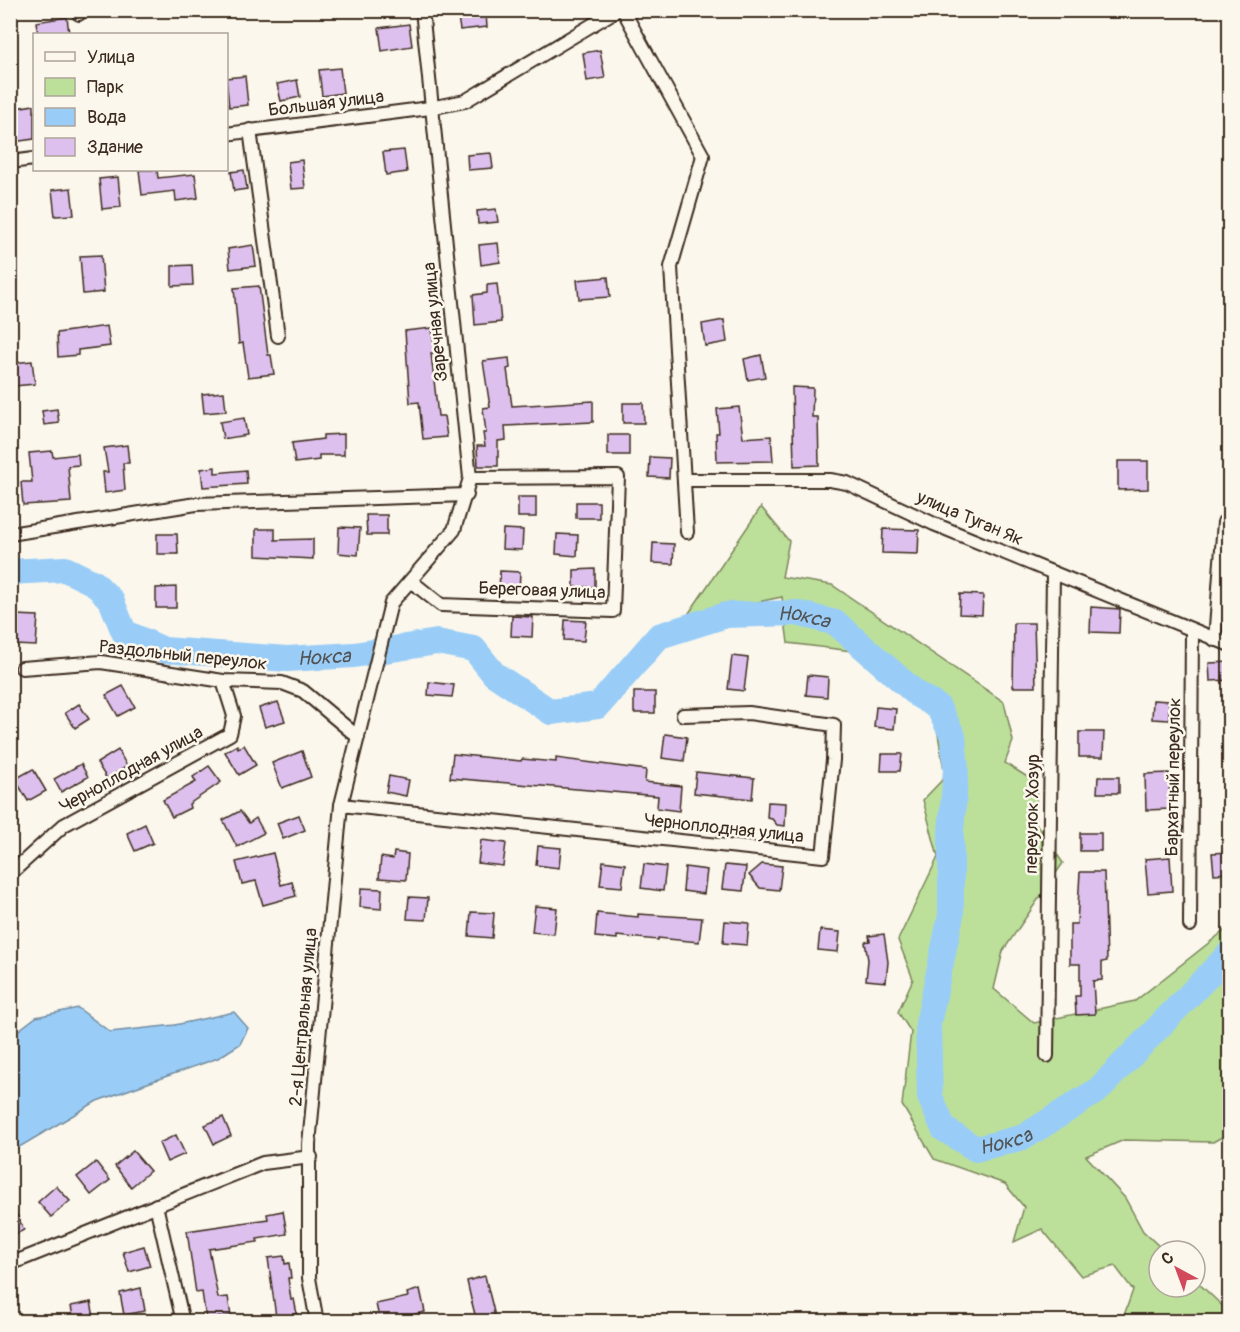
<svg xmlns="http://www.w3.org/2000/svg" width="1240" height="1332" viewBox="0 0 1240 1332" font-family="Pangolin,sans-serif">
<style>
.green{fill:#bce09a;stroke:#7c855c;stroke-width:1.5}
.water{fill:#99cdf7;stroke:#738ca0;stroke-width:1.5}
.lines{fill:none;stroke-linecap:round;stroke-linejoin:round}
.river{stroke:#99cdf7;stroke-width:26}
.building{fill:#ddc0ee;stroke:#3b2a1e;stroke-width:1.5}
.street-casing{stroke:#3b2a1e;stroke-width:16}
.street{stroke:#fbf7ec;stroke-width:12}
.labels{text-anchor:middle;stroke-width:5;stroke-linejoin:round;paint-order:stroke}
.street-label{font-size:18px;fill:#3b2a1e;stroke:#fbf7ec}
.water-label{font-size:20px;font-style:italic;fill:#525354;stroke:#fbf7ec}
</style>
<rect width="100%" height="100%" fill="#fbf7ec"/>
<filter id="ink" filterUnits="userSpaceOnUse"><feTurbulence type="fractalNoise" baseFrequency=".0167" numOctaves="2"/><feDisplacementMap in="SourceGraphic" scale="12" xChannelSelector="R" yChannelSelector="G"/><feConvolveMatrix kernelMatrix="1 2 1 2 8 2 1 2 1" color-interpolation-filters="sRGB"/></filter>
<g filter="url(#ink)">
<path class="green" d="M761,507L789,541L782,577L832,585L1004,702L1013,741L1005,763L1037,783L1035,822L1063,863L1003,951L994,989L1034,1023L1135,1001L1229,927V1133L1213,1142L1124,1140L1086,1156L1125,1198L1143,1231L1164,1251H1159V1287H1195V1280L1229,1312V1321H1122L1133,1290L1115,1266L1081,1276L1042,1229L1014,1242L1024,1207L1005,1184L934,1159L902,1105L911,1032L898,1012L913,979L898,940L938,857L923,800L945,777L936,722L860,652L788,643L782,597L687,616Z"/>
<path class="water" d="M78,1008L110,1032L175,1025L234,1012L248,1028L240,1044L218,1058L97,1101L11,1152V1036L36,1017Z"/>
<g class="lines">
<path class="river" id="s1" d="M10,572L65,569L94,583L111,600L124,632L164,650L287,659L354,655L437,642L474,649L494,674L551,712L598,706L659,636L726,615L796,613L836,623L918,695L938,707L953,736L956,769L951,832V915L928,1024L930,1097L944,1129L976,1149L1024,1137L1098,1090L1230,953"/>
</g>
<g class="building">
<path d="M486,14L487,27L460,30L458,17Z"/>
<path d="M67,17L69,34H38L36,22Z"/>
<path d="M409,24L412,46L382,51L379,28Z"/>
<path d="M600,50L605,78L587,81L583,53Z"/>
<path d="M340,68L343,93L322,96L319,70Z"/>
<path d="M245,76L248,105L229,107L226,78Z"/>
<path d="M297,80L300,97L281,101L277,84Z"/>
<path d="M34,105V139L13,142L10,109Z"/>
<path d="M404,150L407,172L386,175L383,152Z"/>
<path d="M491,153L493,168L468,170L467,155Z"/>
<path d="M302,160L305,188L291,189L288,162Z"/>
<path d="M139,170H157L158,178L195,174L198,198L176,201L175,191L142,195Z"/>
<path d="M244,170L247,189L234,191L231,172Z"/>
<path d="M118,177L121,207L102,209L99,179Z"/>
<path d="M71,188L74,215L55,216L52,190Z"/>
<path d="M496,209L498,222L478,224L477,211Z"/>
<path d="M498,243L500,262L481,265L479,245Z"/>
<path d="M253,245L256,266L230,269L228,249Z"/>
<path d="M101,255L104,292L83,294L80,256Z"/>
<path d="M192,265L193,285L172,286V266Z"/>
<path d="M608,277L610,297L579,299L577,280Z"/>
<path d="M497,284L501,322L475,325L473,295L487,293V285Z"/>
<path d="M259,286L268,355H271L274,374L248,377L243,343L239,344L234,288Z"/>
<path d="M724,320L727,342L705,346L702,324Z"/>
<path d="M107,326L110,346L78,350V355L58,357L57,333Z"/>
<path d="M432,328L435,353H431L438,416H444L447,437L423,439L419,402L410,403L405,331Z"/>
<path d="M761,355L765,377L748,380L744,359Z"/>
<path d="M509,358L510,368L507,369L512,406L593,401V422L505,426L506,440L498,441V466H478L477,446H485L483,433H486L483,408L490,407L483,361Z"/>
<path d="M32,361L35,384L14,386L12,363Z"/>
<path d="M792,387L813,388L812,417H818L819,465L794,466Z"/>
<path d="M224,392L226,411L204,413L202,394Z"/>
<path d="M623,403H643L644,423H623Z"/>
<path d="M739,407L743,438L771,436L773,461L717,462L716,433H719L717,409Z"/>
<path d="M57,409L59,423L44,425L42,411Z"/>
<path d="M244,418L247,435L223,439L220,422Z"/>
<path d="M344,434V455H319V460L295,463L292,443L323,439V435Z"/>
<rect x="608" y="435" width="21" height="20"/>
<path d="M127,445L129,463H123L125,490L105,493L103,472H108L104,448Z"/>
<path d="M52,451L53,457L78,454L79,465L68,466L71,502L23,505L21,482H32L29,453Z"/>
<path d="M650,457L670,458L669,478L649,477Z"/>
<path d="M1118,461H1148V489L1118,490Z"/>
<path d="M215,467V473L246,470L247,484L203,487L201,469Z"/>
<rect x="518" y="497" width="18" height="20"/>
<rect x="576" y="502" width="23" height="16"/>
<path d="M366,515H387V535H367Z"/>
<path d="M339,527L360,528L358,555L338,553Z"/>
<path d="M256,529H275V540L313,539V559L256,556Z"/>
<path d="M503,529L523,530L522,550L502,549Z"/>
<path d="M883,529L919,530L918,554L882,553Z"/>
<path d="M157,534H177L178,554H157Z"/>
<path d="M557,534L578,535L577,556L556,554Z"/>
<path d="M653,543L674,544L673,564L652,563Z"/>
<path d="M595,569V587H574V570Z"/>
<path d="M500,571L520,572L519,592L499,591Z"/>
<path d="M176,587V608H156V588Z"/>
<path d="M960,594L983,595L982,615L959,614Z"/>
<path d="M1091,607L1120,609L1119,633L1090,632Z"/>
<path d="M16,615L38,616L36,646L14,645Z"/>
<path d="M512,616L533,617L532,637L511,636Z"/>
<path d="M565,620L586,621L584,641L564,640Z"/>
<path d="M1014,623H1034L1036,687H1013Z"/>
<path d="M732,656L748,658L744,691L728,689Z"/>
<path d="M1230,662V680L1210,681L1209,663Z"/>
<path d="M808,675L828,677L827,697L806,695Z"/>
<path d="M429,682L454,685L452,697L428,695Z"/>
<path d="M123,686L135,707L118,716L106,695Z"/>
<rect x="634" y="692" width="21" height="21"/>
<path d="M1153,700L1169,701V720L1152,719Z"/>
<path d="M278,702L285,721L265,727L259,708Z"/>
<path d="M79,704L89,719L75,728L65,713Z"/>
<path d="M876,707L896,709L894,729L874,727Z"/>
<path d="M1079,732H1104L1103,757H1079Z"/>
<path d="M665,734L687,737L684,761L662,758Z"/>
<path d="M237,745L238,748L244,745L256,765L239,775L225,752Z"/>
<path d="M118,750L127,766L107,779L97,763Z"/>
<path d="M302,751L311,777L282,788L272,763Z"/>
<path d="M453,754L521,761L522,759L556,762V758L646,770L645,782L681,786L679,811L657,808L658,796L450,778Z"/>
<path d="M882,754H902L900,771H881Z"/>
<path d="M81,764L88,777L61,792L54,779Z"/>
<path d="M209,766L221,782L189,804L190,808L172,817L163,800L196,782L193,777Z"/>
<path d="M33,769L46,791L28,801L15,779Z"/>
<path d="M696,772L754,778L752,799L694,793Z"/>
<path d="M1169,773L1170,809L1146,810L1145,774Z"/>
<path d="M389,776L409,780L406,796L386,792Z"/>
<path d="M1098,777H1119V793H1097Z"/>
<path d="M768,802L786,803L785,826L777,825L772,819L767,818Z"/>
<path d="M240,811L249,823L256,818L264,833L237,847L223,820Z"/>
<path d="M299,815L305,830L283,839L277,823Z"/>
<path d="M145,824L153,843L135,851L127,833Z"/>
<rect x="1080" y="833" width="21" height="18"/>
<path d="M481,840L506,843L503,866L478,863Z"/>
<path d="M538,846L561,848L559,868L536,865Z"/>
<path d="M394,852L408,854L406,880L379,878L381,857L393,859Z"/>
<path d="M1230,852V873L1214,874L1212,853Z"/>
<path d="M273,853L281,885L292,882L296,896L263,905L256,881L242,884L236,862Z"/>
<path d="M1170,857L1172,891L1148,893L1145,859Z"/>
<path d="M603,861L625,864L622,887L600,885Z"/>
<path d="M644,864L666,867L663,891L641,888Z"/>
<path d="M762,864L782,866L779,890L760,888L749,875Z"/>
<path d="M725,865L746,867L743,891L722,889Z"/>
<path d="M685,867L707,870L704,894L683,891Z"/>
<path d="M1080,872H1104L1107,961L1102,962V980L1093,981L1095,1014L1076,1015L1075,996H1080V964H1070V924H1077Z"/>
<path d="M361,888L382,889L381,909L360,907Z"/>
<path d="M409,897L428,898L426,920L407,919Z"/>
<path d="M535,906L557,908L554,934L532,932Z"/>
<path d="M471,912L494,913L492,938L469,936Z"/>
<path d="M597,913L638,917V914L702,918L699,942L658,938V940L617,936V939L595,937Z"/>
<path d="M725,921L749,923L747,945L723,943Z"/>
<path d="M820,930L840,932L838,952L818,950Z"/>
<path d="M884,934L888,962L886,982L866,980L868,960L865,942L870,941L869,936Z"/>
<path d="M223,1117L231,1136L214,1144L205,1125Z"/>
<path d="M176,1135L185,1154L167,1162L159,1143Z"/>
<path d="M133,1151L150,1171L131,1187L115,1166Z"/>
<path d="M96,1162L110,1180L91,1195L77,1177Z"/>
<path d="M56,1186L70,1201L51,1217L38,1202Z"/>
<path d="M10,1200L24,1230L10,1237Z"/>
<path d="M283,1211L287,1234L257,1239L258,1242L209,1249L218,1298L228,1297L231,1316L206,1319L202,1292L196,1293L187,1231L268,1219L267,1214Z"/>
<path d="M144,1246L150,1266L129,1272L123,1252Z"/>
<path d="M284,1256L285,1264L289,1263L291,1278H288L291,1300L294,1299L297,1314L276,1317L268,1258Z"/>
<path d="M485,1276L493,1308L496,1322H477L471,1299L467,1281Z"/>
<path d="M141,1288L145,1311L124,1315L120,1293Z"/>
<path d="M420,1289L425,1312L380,1322L376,1304L408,1297L407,1293Z"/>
<path d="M91,1302L95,1322H74L71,1306Z"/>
</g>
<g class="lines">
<g class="street-casing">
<g id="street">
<path d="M78,10L79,14"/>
<path d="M623,10L703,156L671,267L687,532"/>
<path d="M250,130L278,336"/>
<path d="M226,134L430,108L465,101L617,10"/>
<path d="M10,162L34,159"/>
<path d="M686,480H830L847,483L934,524L1230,645"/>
<path d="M10,534L196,504L467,495"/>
<path d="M411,581L441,605L613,611L618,477L470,478"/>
<path d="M1215,640L1224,522"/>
<path d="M22,668L101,662L223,681L282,683L303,691L358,737"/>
<path d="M341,805L823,856L833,760L834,725L749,713L683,715"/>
<path d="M10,874L64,825L230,734L234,716L223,681"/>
<path d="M1190,925L1192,630"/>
<path d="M1047,1056L1053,573"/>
<path d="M156,1205L183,1322"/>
<path d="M10,1264L263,1163L311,1157"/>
<path d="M317,1322L309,1278V1144L341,805L391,603L454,530L470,478L422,10"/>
</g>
</g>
<use href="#street" class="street"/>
</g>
</g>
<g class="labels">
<g class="street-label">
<text transform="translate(326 103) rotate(-7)" y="6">Большая улица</text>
<text transform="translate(435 322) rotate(-96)" y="6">Заречная улица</text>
<text transform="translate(970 518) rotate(23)" y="6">улица Туган Як</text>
<text transform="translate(542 590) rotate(2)" y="6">Береговая улица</text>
<text transform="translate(183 655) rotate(6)" y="6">Раздольный переулок</text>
<text transform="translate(131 769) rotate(-29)" y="6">Черноплодная улица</text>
<text transform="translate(1173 777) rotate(-89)" y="6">Бархатный переулок</text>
<text transform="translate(1032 814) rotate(-89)" y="6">переулок Хозур</text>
<text transform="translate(724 828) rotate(6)" y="6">Черноплодная улица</text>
<text transform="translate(303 1017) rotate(-85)" y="6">2-я Центральная улица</text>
</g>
<g class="water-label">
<text dy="7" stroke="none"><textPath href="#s1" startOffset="891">Нокса</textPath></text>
<text dy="7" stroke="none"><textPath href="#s1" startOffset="350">Нокса</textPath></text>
<text dy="7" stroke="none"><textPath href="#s1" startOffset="1556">Нокса</textPath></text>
</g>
</g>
<rect width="1240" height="1332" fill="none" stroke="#fbf7ec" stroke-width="36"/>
<rect x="18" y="18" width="1204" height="1296" fill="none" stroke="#3b2a1e" stroke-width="2" filter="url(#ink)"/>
<rect x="33" y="33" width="195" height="138" fill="#fbf7ec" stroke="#aea59a" stroke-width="1.5"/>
<rect x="45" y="52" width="30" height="9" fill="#fbf7ec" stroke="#aea59a" stroke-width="1.5"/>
<text x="87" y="63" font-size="18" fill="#3b2a1e">Улица</text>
<rect x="45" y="78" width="30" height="18" fill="#bce09a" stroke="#aea59a" stroke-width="1.5"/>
<text x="87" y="93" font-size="18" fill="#3b2a1e">Парк</text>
<rect x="45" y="108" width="30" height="18" fill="#99cdf7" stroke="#aea59a" stroke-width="1.5"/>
<text x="87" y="123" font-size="18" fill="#3b2a1e">Вода</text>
<rect x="45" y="138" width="30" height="18" fill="#ddc0ee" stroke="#aea59a" stroke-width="1.5"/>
<text x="87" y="153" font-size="18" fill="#3b2a1e">Здание</text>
<g transform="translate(1177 1269) rotate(319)"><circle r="28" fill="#fbf7ec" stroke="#aea59a" stroke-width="1.5"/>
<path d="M0-4.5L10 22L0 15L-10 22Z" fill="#d1495b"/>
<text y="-9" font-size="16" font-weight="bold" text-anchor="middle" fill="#3b2a1e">С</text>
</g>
</svg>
